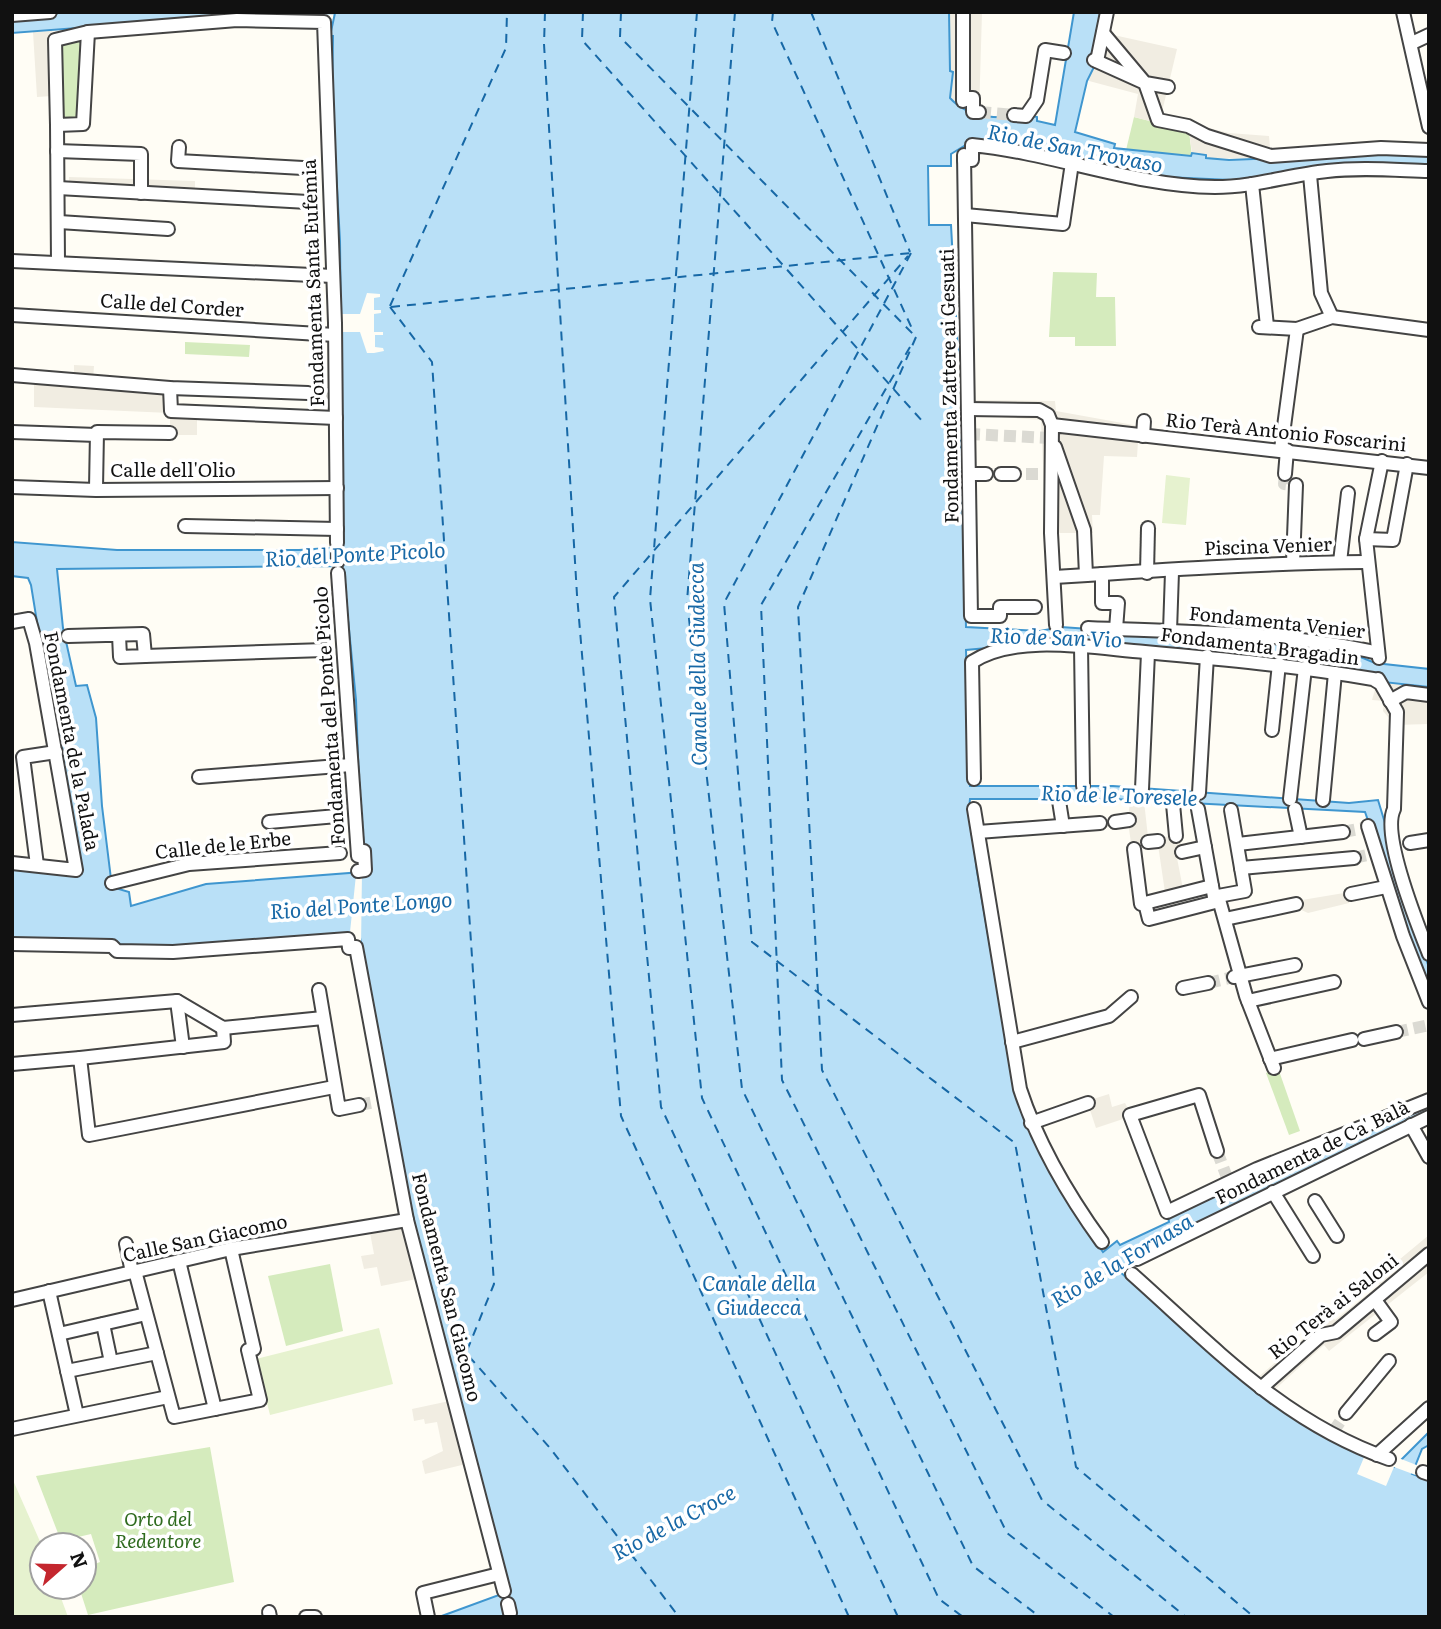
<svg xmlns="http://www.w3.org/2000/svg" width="1441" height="1629" viewBox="0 0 1441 1629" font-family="Literata,serif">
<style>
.green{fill:#d5ebbd}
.pitch{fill:#e6f2cf}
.plaza{fill:#f1ede2;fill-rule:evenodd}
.water{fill:#b9e0f7;stroke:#3f96cf;stroke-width:2;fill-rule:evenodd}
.pier{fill:#fffdf5}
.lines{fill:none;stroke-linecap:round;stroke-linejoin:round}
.ferry{stroke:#1768a6;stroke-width:2;stroke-dasharray:9 7;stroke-linecap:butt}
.street-tunnel{stroke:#dbdad3;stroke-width:12;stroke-dasharray:12 6;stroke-linecap:butt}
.street-casing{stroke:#444;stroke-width:16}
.street{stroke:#fff;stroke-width:12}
.labels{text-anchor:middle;stroke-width:7;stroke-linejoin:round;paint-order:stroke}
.street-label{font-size:19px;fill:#111;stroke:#fff}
.park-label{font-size:19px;font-style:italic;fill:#2f6b1f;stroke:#fff}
.water-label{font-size:21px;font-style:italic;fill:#1768a6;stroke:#fff}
</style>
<rect width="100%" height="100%" fill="#fffdf5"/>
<g class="green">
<path d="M85,37L81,122H61L60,44Z"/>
<path d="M1134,117L1189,131L1192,157L1126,150Z"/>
<path d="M1053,272L1097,273L1096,297H1115L1116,346H1075V337H1049Z"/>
<path d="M185,342L250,345L249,357L185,354Z"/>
<path d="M1278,1068L1300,1131L1289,1135L1266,1073Z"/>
<path d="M330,1264L343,1331L286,1346L268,1276Z"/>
<path d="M210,1447L234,1582L88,1615L79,1587H84V1568L100,1562L91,1534L61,1541L36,1476Z"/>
</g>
<g class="pitch">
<path d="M1166,475L1190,478L1186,525L1162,523Z"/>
<path d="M379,1328L393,1384L270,1415L256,1359Z"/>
<path d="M12,1478L42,1546V1559L36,1563L42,1587H57L68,1617H12Z"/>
</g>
<g class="plaza">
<path d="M949,12H982L979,115L968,101H958L957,106L950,98Z"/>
<path d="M91,28L87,132H55L52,96L37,97L33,32L52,31V40L60,39V30ZM85,38L81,122H61L60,44Z"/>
<path d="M1100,32L1177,49L1161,116L1229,133L1269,136L1271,159L1206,158V155L1192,153L1189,131L1134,117L1138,94L1089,81Z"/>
<path d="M69,177L195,181V196L69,190Z"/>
<path d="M74,365L94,366L93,380L172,385V409L197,410V435H170V413L34,407V373L74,375Z"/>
<path d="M972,400L1055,401L1056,411L1139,426L1137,457L1104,456L1100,515H1092L1093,533H1046L1041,420L987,416Z"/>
<path d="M1378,679L1429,687V724L1395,725L1383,711L1384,701L1372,700Z"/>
<path d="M1130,800L1144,801L1149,846L1132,850L1128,822Z"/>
<path d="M1179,835L1183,857L1177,858L1184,894L1166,899L1157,838Z"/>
<path d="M1350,892L1349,903L1308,913L1297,908L1296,901Z"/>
<path d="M1109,1094L1112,1107L1125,1103L1132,1116L1096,1128L1087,1101Z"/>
<path d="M411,1215L427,1277L381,1286L377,1267L364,1269L361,1256L374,1254L368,1222Z"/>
<path d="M1429,1235V1272L1329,1351L1324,1345L1271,1393L1256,1379L1331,1315L1335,1320L1379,1285L1376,1279Z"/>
<path d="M454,1400L470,1463L425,1474L422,1461L443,1451L437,1422L425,1424L424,1419L414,1421L412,1409Z"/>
</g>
<path class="water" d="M59,12H949L950,71L953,72L950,98C970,120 1001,119 1028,115L1037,117V121L1055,125L1074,12H1104L1094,67L1087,81L1075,132L1115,144L1114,148L1191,156L1192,153L1206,155V158L1229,160L1429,152V169L1230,183V180L1143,176L969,143L951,154V166H928L929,225H951L958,353H953L954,399L963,461L966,627L1040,631L1061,627L1334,646L1375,663L1429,669V687L1033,644L966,650L970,786H1113L1349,803L1378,800L1429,968V995L1365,812L1113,799H970L969,809L977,871L1015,1091L1035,1142L1075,1213L1103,1252L1117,1241L1120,1245L1169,1222L1168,1216L1234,1184L1429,1104V1114L1136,1256L1119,1271L1264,1398L1334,1442L1394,1467L1429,1432V1445L1422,1449L1412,1474L1429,1480V1617H439L510,1591L469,1452L411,1215L359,932L173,947L12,940V868L78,875L31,585L28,578L12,576V542L117,550H299L343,547L340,241L332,100L333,36H330L335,13L221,17L12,33V17ZM335,566L343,569L356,700L362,872L206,884L131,906L129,892L112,887L102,806L96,718L87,685L76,686L63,628L57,569Z"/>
<g class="pier">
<path d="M367,293L380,294V297L374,298V310H381V313L374,314V332H383V335H375V347L383,348L384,351L374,353H367L360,332H340V314H360Z"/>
<path d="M358,856L362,872L361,947H357L356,935H351L350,932Z"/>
<path d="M1365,1455L1393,1463L1396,1457L1419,1466L1417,1472L1422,1474L1421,1477L1394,1467L1386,1486L1357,1474Z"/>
</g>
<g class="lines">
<g class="ferry">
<path d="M545,12L544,44L577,595L621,1116L849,1617"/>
<path d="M583,12L582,40L923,422"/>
<path d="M621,12L620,37L915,336"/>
<path d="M697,12L650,599L702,1098L939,1599L963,1617"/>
<path d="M735,12L687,601L742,1089L973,1566L1040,1617"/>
<path d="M773,12L772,22L914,333"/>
<path d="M811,12L910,252"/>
<path d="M911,253L724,603L752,942L1015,1143L1076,1467L1254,1617"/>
<path d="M390,306L506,48L507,12"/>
<path d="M390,307L432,362L494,1284L466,1353L550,1448L679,1617"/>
<path d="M391,307L911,253"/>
<path d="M916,337L798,607L822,1070L1042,1500L1186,1617"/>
<path d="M910,347L761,605L782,1080L1007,1533L1114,1617"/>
<path d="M898,1617L661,1107L614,597L908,256"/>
</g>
<g class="street-tunnel">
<path d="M979,112L1014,115"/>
<path d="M303,168L321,169"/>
<path d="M308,202L322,203"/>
<path d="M308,393H332"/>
<path d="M968,434L1052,438"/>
<path d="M1026,474H1041"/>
<path d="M1285,474L1284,484L1296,485"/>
<path d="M1343,832L1369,827"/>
<path d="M1354,858L1376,853"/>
<path d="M1208,983L1234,977"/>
<path d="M1396,1032L1429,1025"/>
<path d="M359,1105L380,1101"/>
<path d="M1217,1151L1228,1180"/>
<path d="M1333,1432L1346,1413"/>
</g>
<g class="street-casing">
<g id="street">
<path d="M963,12V101"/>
<path d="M1403,12L1429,127"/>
<path d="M12,15L50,12"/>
<path d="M88,32L237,20L324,22L335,323L337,543"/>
<path d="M88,32L83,124L57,125L55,40Z"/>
<path d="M1103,33L1145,83L1168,87"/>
<path d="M1412,43L1429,35"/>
<path d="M1094,60L1145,83L1158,120L1188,126L1207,136L1271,156L1381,148L1429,150"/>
<path d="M1097,61L1107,12"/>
<path d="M963,98H973V112H979"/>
<path d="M1014,115L1026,116L1037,100L1045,50L1064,53"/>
<path d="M57,125L58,263"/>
<path d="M179,147L178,161L303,168"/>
<path d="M57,151L141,154V193"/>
<path d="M964,155L971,616H1000V607H1035"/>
<path d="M964,160H972V145C1054,153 1132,186 1215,187C1254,187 1289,175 1327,171C1360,167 1395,170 1429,171"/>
<path d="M1310,175L1321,293L1332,317"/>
<path d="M1252,184L1267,326"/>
<path d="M58,188L308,202"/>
<path d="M965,215L1063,224L1072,163"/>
<path d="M59,222L168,229"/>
<path d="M12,261L333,276"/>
<path d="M12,315L335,335"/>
<path d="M1259,327L1297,329L1332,317L1429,330"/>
<path d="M12,375L170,388L308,393"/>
<path d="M170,388L171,411L336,418"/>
<path d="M968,409L1039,410L1048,415L1052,425"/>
<path d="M12,432L97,435"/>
<path d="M1143,436L1144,421"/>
<path d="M1055,447L1084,530L1086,575"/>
<path d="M1281,449L1297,329"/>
<path d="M969,474H986"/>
<path d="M1001,474H1014"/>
<path d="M1285,474L1287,450"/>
<path d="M12,487L96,490L337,488"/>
<path d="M96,488L97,432L170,433"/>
<path d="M185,526L337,529"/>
<path d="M1366,539L1393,540L1407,464"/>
<path d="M338,554V561"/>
<path d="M1340,562L1348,493"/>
<path d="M1293,563L1296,485"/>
<path d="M338,573L358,856"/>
<path d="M1147,573L1148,528"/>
<path d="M1102,574V603H1118L1116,629"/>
<path d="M1055,577C1159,570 1262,563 1366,562"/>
<path d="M12,622L29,619L36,643L76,870L12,863"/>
<path d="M1056,625L1051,533L1052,425L1429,468"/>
<path d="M1088,628C1180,632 1289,632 1378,653"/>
<path d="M1170,631L1172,572"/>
<path d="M68,636L143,634L145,656L120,657L119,635"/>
<path d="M1081,646L1083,786"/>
<path d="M145,656L325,650"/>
<path d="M1379,658L1366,539L1382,461"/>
<path d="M1378,679L1397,712L1394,809C1381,835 1418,926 1429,954"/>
<path d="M1390,701L1406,692L1429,695"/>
<path d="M1272,730L1279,664"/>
<path d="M199,777L351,765"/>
<path d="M974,779L972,662C1016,633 1093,648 1145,652C1222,659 1297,666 1373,679L1378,682"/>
<path d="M1142,789L1148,653"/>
<path d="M1199,793L1207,656"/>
<path d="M1290,799L1305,668"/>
<path d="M1323,800L1335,673"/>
<path d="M1059,801L1063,826"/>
<path d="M1173,804L1176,836"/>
<path d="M974,809L1020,1089C1038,1144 1068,1195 1102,1242"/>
<path d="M1198,809L1214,897L1218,896L1246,996L1274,1068"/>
<path d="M1295,809L1301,837"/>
<path d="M269,822L337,816"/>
<path d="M1115,822L1129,820"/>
<path d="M1368,826L1403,936L1429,1002"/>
<path d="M978,832L1100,823"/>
<path d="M1148,842L1158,841"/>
<path d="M1410,843L1429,840"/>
<path d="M1238,844L1343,832"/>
<path d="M1134,849L1141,904L1212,886"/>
<path d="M358,851H364L365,870L358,871"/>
<path d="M1182,852L1205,847"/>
<path d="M37,865L23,757L56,752"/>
<path d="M1241,868L1354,858"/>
<path d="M112,883L189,864L340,853"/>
<path d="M1351,894L1386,887"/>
<path d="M1218,896L1245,891L1231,810"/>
<path d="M1145,903L1149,919L1219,901"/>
<path d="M1225,919L1296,904"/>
<path d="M12,944L112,946L117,951L173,952L348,939L349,948L356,947L407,1220L504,1591"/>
<path d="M1234,977L1295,965"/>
<path d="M1183,988L1208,983"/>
<path d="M319,990L339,1109L359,1105"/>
<path d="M177,1001L183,1047"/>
<path d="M1248,1001L1334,982"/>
<path d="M12,1015L177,1001L223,1028L323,1018"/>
<path d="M1364,1039L1396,1032"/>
<path d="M1012,1042L1109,1016L1131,997"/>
<path d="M80,1058L224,1042L223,1028"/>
<path d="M1270,1059L1352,1040"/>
<path d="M12,1064L80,1058L89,1135L334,1087"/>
<path d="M1031,1123L1088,1103"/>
<path d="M1411,1125L1429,1157"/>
<path d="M1217,1151L1199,1095L1130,1115L1167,1212L1257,1169L1429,1100"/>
<path d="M1273,1192L1313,1256"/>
<path d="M1315,1201L1337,1236"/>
<path d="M126,1244L132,1272"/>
<path d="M1137,1259L1429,1117"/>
<path d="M179,1261L215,1409"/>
<path d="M135,1271L174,1417L260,1400L248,1350L254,1349L231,1249"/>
<path d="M1132,1274C1214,1347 1283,1422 1389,1459"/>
<path d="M49,1291L77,1415"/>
<path d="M12,1300L231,1249L407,1220"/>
<path d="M103,1324L111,1362"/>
<path d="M59,1334L146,1314"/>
<path d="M1375,1334L1391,1322L1375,1300"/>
<path d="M67,1371L157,1353"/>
<path d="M1261,1388L1321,1335L1336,1332L1429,1254"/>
<path d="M1346,1413L1389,1361"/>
<path d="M12,1429L168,1397"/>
<path d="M1377,1455L1429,1408"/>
<path d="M1423,1472L1429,1474"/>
<path d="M508,1604L510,1613"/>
<path d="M269,1612L270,1617"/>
<path d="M306,1617H315"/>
<path d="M428,1617L423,1593L499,1574"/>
</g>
</g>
<use href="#street" class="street"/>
</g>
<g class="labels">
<g class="street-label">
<text transform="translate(313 283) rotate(-92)" y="7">Fondamenta Santa Eufemia</text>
<text transform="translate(172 305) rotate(4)" y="7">Calle del Corder</text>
<text transform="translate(949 386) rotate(-91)" y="7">Fondamenta Zattere ai Gesuati</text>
<text transform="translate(1286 432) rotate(6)" y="7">Rio Terà Antonio Foscarini</text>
<text x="173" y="477">Calle dell'Olio</text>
<text transform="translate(1268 546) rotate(-2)" y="7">Piscina Venier</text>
<text transform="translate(1277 622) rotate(6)" y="7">Fondamenta Venier</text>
<text transform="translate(1260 646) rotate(7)" y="7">Fondamenta Bragadin</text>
<text transform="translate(329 716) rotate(-94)" y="7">Fondamenta del Ponte Picolo</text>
<text transform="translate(72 741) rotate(79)" y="7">Fondamenta de la Palada</text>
<text transform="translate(223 845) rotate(-6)" y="7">Calle de le Erbe</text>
<text transform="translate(1312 1152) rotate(-26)" y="7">Fondamenta de Ca' Balà</text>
<text transform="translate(205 1238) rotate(-12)" y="7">Calle San Giacomo</text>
<text transform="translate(447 1287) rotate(76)" y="7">Fondamenta San Giacomo</text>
<text transform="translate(1333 1306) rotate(-38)" y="7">Rio Terà ai Saloni</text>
</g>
<g class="park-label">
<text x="158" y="1526">Orto del<tspan x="158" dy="22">Redentore</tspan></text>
</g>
<g class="water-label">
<text transform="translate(1075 149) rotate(11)" y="7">Rio de San Trovaso</text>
<text transform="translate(355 555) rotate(-3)" y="7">Rio del Ponte Picolo</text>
<text transform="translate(1056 638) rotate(2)" y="7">Rio de San Vio</text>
<text transform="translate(698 664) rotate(-91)" y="7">Canale della Giudecca</text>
<text transform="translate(1119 796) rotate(2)" y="7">Rio de le Toresele</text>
<text transform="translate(361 906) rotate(-4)" y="7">Rio del Ponte Longo</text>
<text transform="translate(1122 1261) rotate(-31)" y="7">Rio de la Fornasa</text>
<text x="759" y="1291">Canale della<tspan x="759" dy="24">Giudecca</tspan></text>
<text transform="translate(674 1523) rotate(-28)" y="7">Rio de la Croce</text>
</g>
</g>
<rect width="1441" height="1629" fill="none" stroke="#111111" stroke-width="28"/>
<g transform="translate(63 1566) rotate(70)"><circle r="33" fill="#ffffff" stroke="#a0a0a0" stroke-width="2"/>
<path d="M0-5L12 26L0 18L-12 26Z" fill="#c4262e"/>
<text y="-10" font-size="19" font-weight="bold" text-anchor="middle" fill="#111111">N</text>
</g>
</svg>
